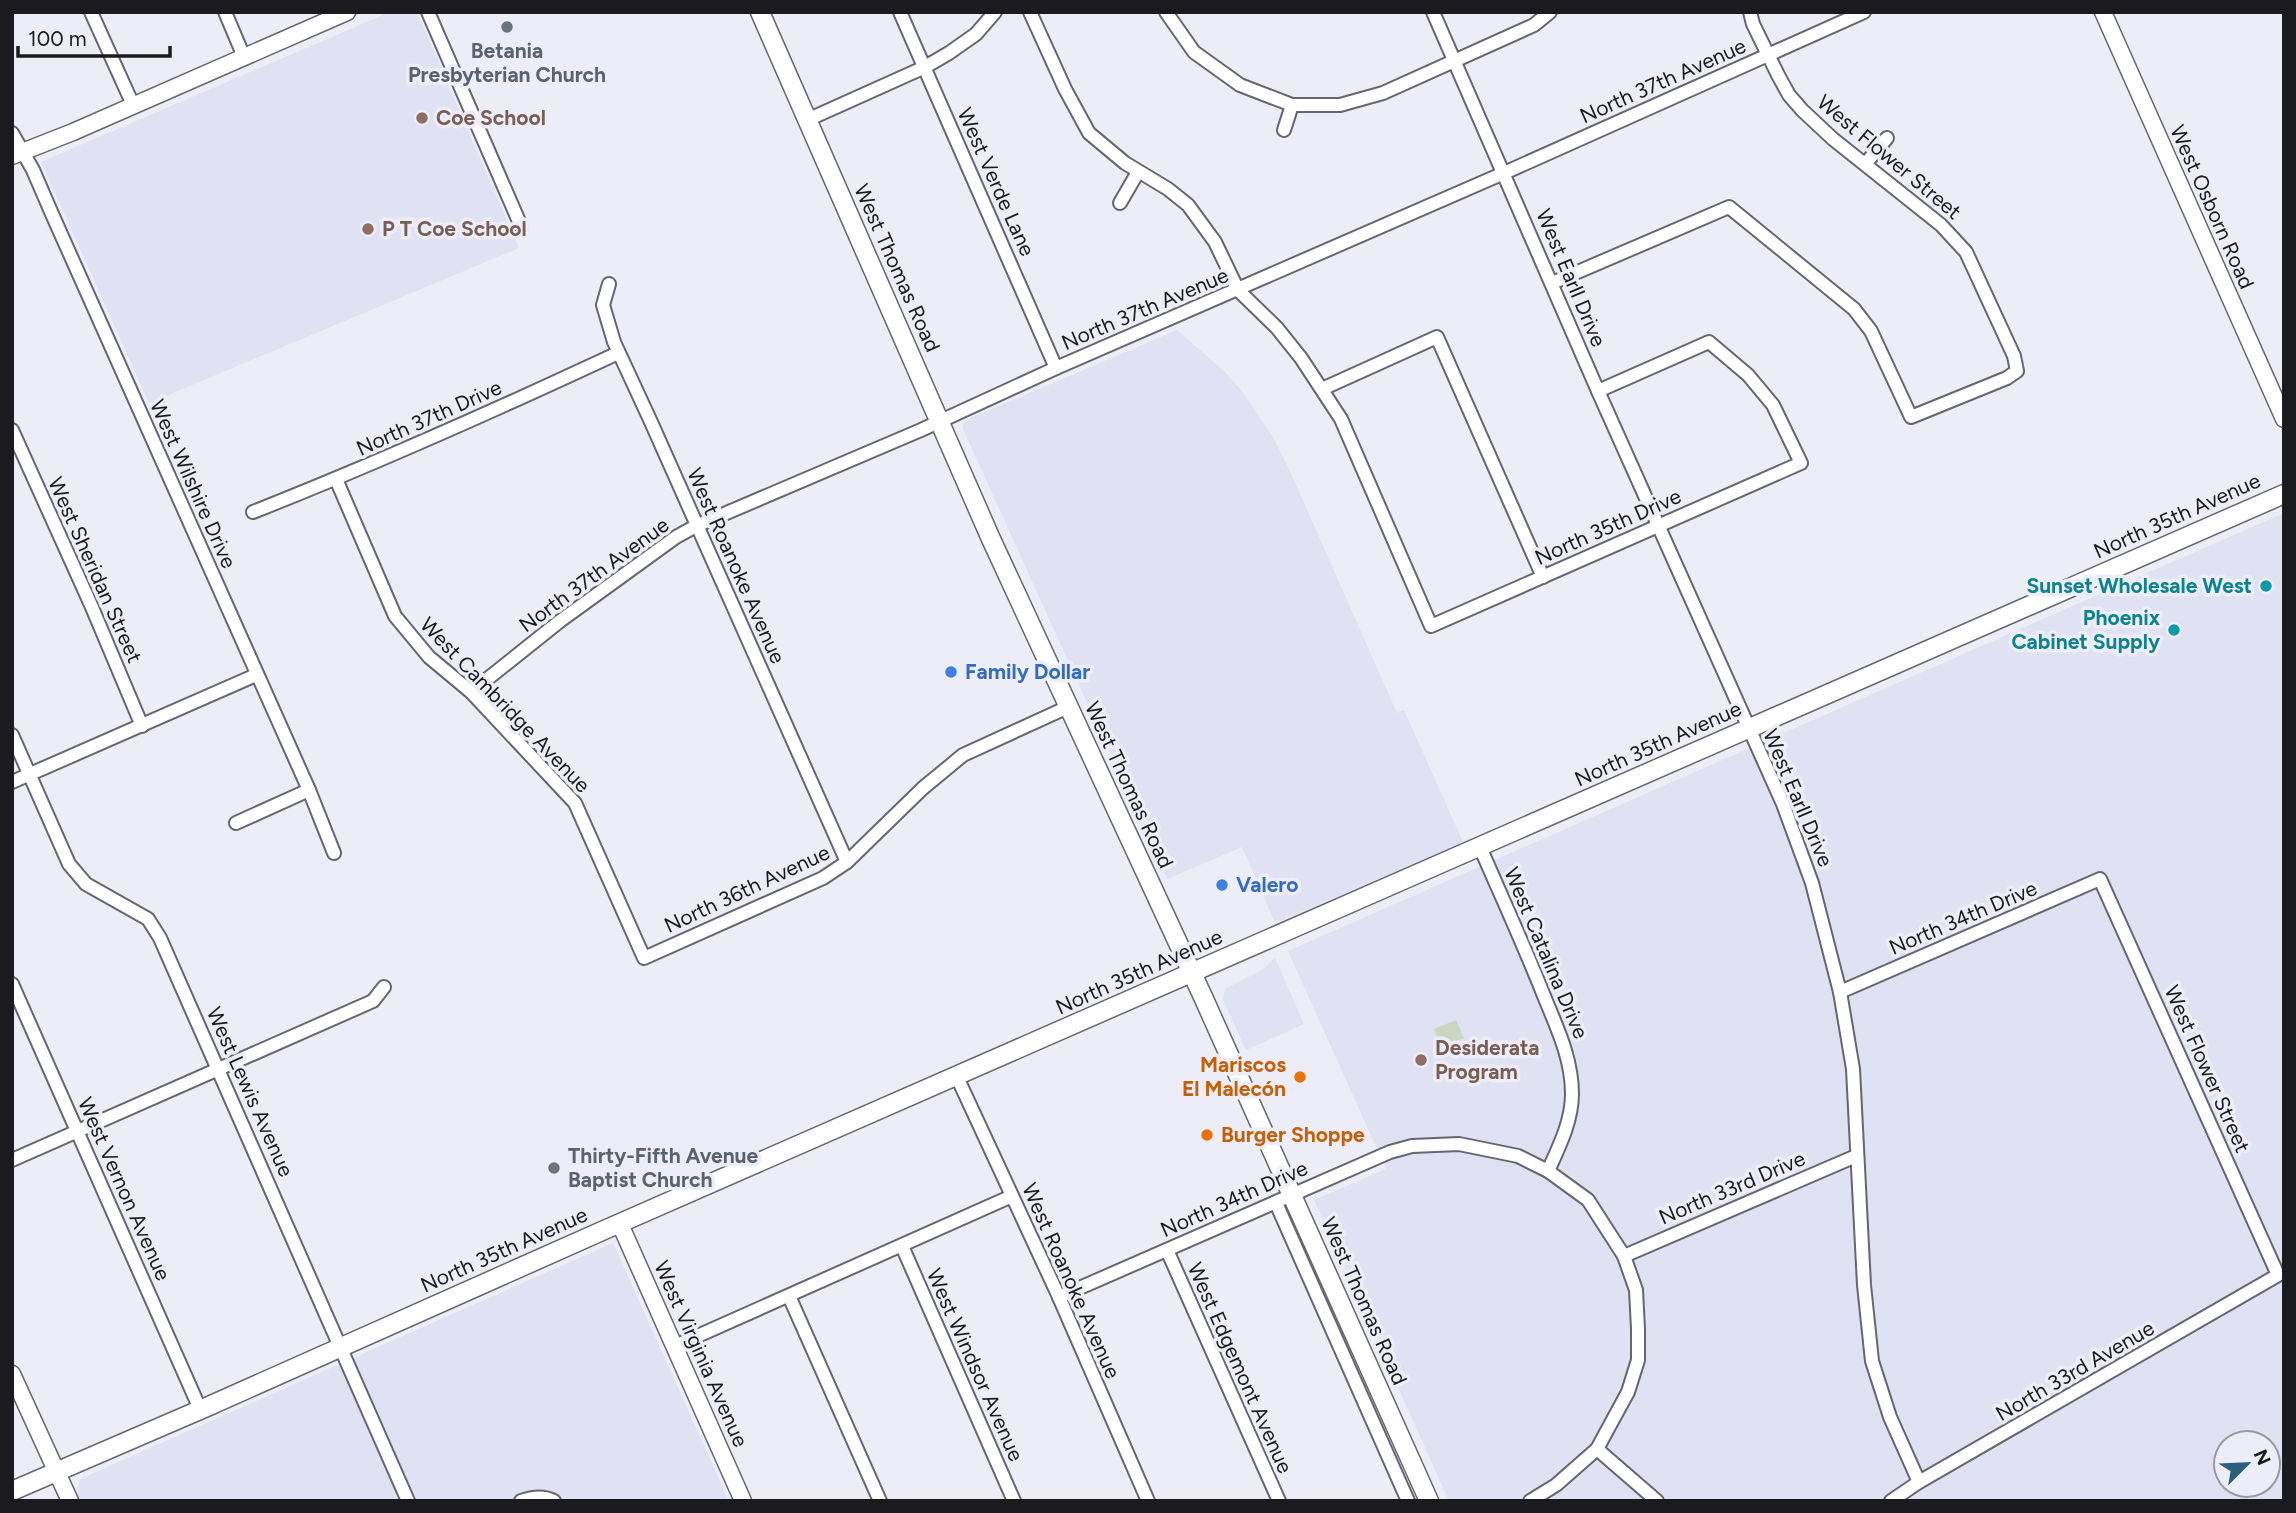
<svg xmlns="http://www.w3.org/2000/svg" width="2296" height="1513" viewBox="0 0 2296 1513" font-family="Figtree,sans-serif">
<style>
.built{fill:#e0e1f2;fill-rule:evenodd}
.green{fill:#cad8c3}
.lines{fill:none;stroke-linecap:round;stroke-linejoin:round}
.minor-casing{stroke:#65666f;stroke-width:16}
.tertiary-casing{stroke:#65666f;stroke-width:19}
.secondary-casing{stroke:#65666f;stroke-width:21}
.minor{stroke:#fff;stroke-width:12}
.tertiary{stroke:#fff;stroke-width:16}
.secondary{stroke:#fff;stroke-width:18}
.worship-dot{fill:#6b7280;stroke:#ecedf7;stroke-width:2.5}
.education-dot{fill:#8d6e63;stroke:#ecedf7;stroke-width:2.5}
.culture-dot{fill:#0f9aa8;stroke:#ecedf7;stroke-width:2.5}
.shop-dot{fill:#3f7fe0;stroke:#ecedf7;stroke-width:2.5}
.food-dot{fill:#e8710a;stroke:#ecedf7;stroke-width:2.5}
.labels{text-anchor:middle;stroke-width:7;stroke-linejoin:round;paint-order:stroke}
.worship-label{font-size:21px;font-weight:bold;fill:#5b616d;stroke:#ecedf7}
.street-label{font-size:21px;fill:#1b1b1f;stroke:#ecedf7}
.education-label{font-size:21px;font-weight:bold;fill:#785e54;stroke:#ecedf7;text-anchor:start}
.culture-label{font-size:21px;font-weight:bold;fill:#0d838f;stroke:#ecedf7;text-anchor:end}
.shop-label{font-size:21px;font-weight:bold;fill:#366cbe;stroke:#ecedf7;text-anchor:start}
.food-label{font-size:21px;font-weight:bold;fill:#c56008;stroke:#ecedf7;text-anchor:end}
</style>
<rect width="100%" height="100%" fill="#ecedf7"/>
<g class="built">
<path d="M390,12H417L519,248L149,403L41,162Z"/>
<path d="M1177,330L1225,372L1241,390L1273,437L1289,469L1397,713L1404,710L1463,842L1275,923L1242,847L1167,879L963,429V424L966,420Z"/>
<path d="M2284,513V1501H1449L1314,1200L1386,1169L1288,951ZM2226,1443H2268V1485H2226Z"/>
<path d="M1275,958L1304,1024L1246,1050L1223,1000L1225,989L1262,970Z"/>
<path d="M613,1243L729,1501H79L77,1496L80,1479Z"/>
</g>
<path class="green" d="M1456,1020L1464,1038L1442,1048L1434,1029Z"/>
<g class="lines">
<g class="minor-casing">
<g id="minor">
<path d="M91,12L133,105"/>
<path d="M225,12L244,57"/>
<path d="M428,12L521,226"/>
<path d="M900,12L1056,368"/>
<path d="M1030,12L1065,89L1089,133L1125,163L1168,189L1188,205L1215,242L1238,290L1277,328L1301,358L1341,419L1431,626L1801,463L1773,405L1748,375L1709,342L1598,391"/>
<path d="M1166,12L1194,52L1240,85L1292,105H1340L1383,93L1534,25L1550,12"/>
<path d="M1433,12L1598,391L1783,804L1812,883L1840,992L1853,1069L1864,1285L1872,1361L1890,1417L1919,1482"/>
<path d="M807,120L925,67L949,53L976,34L995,12"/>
<path d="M1284,130L1292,105"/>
<path d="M12,133L33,170L52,214L309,790L334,853"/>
<path d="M1866,163L1887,138"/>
<path d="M1120,203L1138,172"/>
<path d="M1552,283L1729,207L1854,309L1871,331L1911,417L2007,378L2017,371L2014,356L1966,252L1941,225L1833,139L1802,110L1789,95L1778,75L1753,24L1750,12"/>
<path d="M609,284L603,305L614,342L651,422L847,862"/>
<path d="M1322,389L1437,337L1543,577"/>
<path d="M12,430L91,605L142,726"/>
<path d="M336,479L395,616L429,657L471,692L575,803L644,958L823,878L847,862L923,788L963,755L1068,707"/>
<path d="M253,512C377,463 498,409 618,353"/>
<path d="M471,692L560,621L676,537L696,526L921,430L1056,368L1504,173L1864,12"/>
<path d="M12,735L69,864L86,884L148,919L160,938L408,1501"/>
<path d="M12,782L256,675"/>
<path d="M236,823L309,790"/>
<path d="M1480,847C1500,893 1521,939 1540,986C1554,1022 1572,1055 1572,1094C1572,1121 1559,1147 1548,1171"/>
<path d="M12,984L200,1409"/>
<path d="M1840,992L2100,879L2278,1275L1919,1482L1891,1501"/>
<path d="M957,1077L1059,1297L1148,1501"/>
<path d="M12,1160L373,1001L384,987"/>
<path d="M1276,1203L1408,1501"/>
<path d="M902,1246L1014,1501"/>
<path d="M1167,1250L1279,1501"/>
<path d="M1624,1256L1856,1156"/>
<path d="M789,1296L880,1501"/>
<path d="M1059,1297L1390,1152L1412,1146L1459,1144L1518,1156L1548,1171L1588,1200L1624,1256L1636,1290L1638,1329V1360L1628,1392L1597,1449L1556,1485L1530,1501"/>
<path d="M675,1346L1012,1196"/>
<path d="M1597,1449L1657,1501"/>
<path d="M521,1501C532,1497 543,1495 554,1501"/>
</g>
</g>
<g class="tertiary-casing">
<g id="tertiary">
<path d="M2103,12L2284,419"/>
<path d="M12,156L73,132L347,12"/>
<path d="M620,1224L743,1501"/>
<path d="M12,1374L70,1501"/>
</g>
</g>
<g class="secondary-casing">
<g id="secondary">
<path d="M760,12L991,539L1204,999L1429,1501"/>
<path d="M12,1491L209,1406L602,1231L2284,494"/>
</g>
</g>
<use href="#minor" class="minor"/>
<use href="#tertiary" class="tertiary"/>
<use href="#secondary" class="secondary"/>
</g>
<g class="worship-dot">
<circle cx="507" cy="27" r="7"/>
<circle cx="554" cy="1168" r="7"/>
</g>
<g class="education-dot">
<circle cx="422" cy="118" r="7"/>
<circle cx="368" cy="229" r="7"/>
<circle cx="1421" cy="1060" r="7"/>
</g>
<g class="culture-dot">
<circle cx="2266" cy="586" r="7"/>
<circle cx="2174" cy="630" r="7"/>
</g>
<g class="shop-dot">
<circle cx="951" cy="672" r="7"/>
<circle cx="1222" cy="885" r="7"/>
</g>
<g class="food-dot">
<circle cx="1300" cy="1077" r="7"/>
<circle cx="1207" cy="1135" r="7"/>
</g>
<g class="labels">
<g class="worship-label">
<text x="507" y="58">Betania<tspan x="507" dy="24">Presbyterian Church</tspan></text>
<text x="568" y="1163" text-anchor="start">Thirty-Fifth Avenue<tspan x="568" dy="24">Baptist Church</tspan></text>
</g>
<g class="street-label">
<text transform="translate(1663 81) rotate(-24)" y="7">North 37th Avenue</text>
<text transform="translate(1889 157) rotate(40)" y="7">West Flower Street</text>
<text transform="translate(996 182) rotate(66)" y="7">West Verde Lane</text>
<text transform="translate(2212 207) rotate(66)" y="7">West Osborn Road</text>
<text transform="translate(897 268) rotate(66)" y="7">West Thomas Road</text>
<text transform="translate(1571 278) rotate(67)" y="7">West Earll Drive</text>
<text transform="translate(1145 309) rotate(-23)" y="7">North 37th Avenue</text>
<text transform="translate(429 418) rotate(-24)" y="7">North 37th Drive</text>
<text transform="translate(193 484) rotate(66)" y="7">West Wilshire Drive</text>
<text transform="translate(2177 516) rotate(-24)" y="7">North 35th Avenue</text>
<text transform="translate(1608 527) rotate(-24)" y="7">North 35th Drive</text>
<text transform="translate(736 566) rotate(66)" y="7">West Roanoke Avenue</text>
<text transform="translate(95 570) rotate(66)" y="7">West Sheridan Street</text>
<text transform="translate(594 575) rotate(-36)" y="7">North 37th Avenue</text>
<text transform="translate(505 705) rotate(46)" y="7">West Cambridge Avenue</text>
<text transform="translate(1658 744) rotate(-24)" y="7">North 35th Avenue</text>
<text transform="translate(1129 785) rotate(65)" y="7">West Thomas Road</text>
<text transform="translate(1798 798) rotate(67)" y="7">West Earll Drive</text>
<text transform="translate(747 889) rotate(-25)" y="7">North 36th Avenue</text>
<text transform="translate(1963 918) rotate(-23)" y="7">North 34th Drive</text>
<text transform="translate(1546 953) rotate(67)" y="7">West Catalina Drive</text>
<text transform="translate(1139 972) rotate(-24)" y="7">North 35th Avenue</text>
<text transform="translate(2207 1069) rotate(66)" y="7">West Flower Street</text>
<text transform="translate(250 1092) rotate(66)" y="7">West Lewis Avenue</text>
<text transform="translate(1732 1188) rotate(-23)" y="7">North 33rd Drive</text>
<text transform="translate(124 1189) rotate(66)" y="7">West Vernon Avenue</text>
<text transform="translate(1234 1199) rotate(-24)" y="7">North 34th Drive</text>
<text transform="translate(504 1250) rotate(-24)" y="7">North 35th Avenue</text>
<text transform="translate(1071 1281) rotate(66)" y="7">West Roanoke Avenue</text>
<text transform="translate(1364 1301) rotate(66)" y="7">West Thomas Road</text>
<text transform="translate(701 1354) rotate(66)" y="7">West Virginia Avenue</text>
<text transform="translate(975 1365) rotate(66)" y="7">West Windsor Avenue</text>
<text transform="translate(1240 1368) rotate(66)" y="7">West Edgemont Avenue</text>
<text transform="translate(2075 1371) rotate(-30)" y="7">North 33rd Avenue</text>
</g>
<g class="education-label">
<text x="436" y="125">Coe School</text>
<text x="382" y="236">P T Coe School</text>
<text x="1435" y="1055">Desiderata<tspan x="1435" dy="24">Program</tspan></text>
</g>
<g class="culture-label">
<text x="2252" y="593">Sunset Wholesale West</text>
<text x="2160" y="625">Phoenix<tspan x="2160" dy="24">Cabinet Supply</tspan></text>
</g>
<g class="shop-label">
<text x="965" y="679">Family Dollar</text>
<text x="1236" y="892">Valero</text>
</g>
<g class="food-label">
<text x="1286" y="1072">Mariscos<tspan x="1286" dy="24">El Malecón</tspan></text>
<text x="1221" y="1142" text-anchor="start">Burger Shoppe</text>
</g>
</g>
<rect width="2296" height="1513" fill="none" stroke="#1b1b1f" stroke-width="28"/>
<g transform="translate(2247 1464) rotate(66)"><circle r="33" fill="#ecedf7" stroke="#9899a1" stroke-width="2"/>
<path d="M0-5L12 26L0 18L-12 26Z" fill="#2e5e7d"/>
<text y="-10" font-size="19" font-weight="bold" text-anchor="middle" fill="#1b1b1f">N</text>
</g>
<path d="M18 46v10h152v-10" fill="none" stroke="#1b1b1f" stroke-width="3.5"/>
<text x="28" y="46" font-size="21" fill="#1b1b1f" stroke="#ecedf7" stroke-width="5" paint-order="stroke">100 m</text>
</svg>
